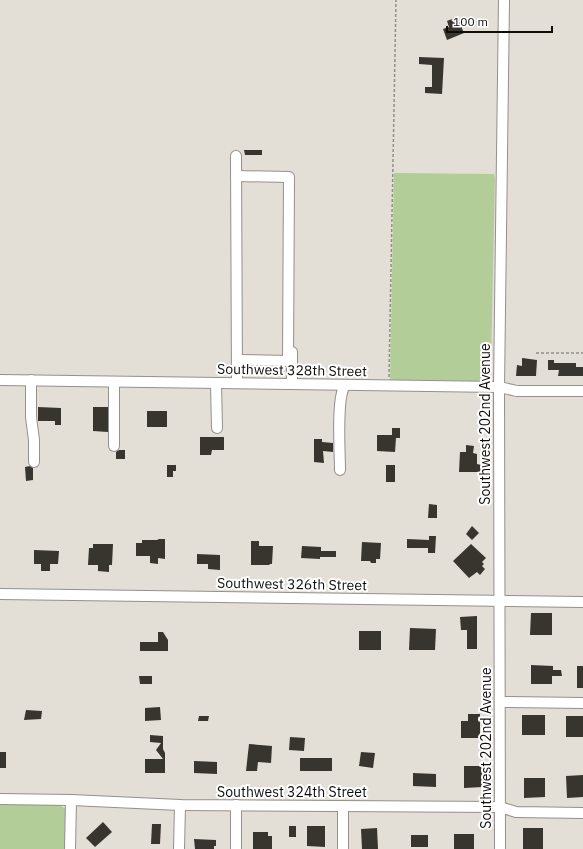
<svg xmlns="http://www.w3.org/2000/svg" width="583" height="849" viewBox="0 0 583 849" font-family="'IBM Plex Sans',sans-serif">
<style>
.green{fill:#b3cd99}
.building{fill:#38342e}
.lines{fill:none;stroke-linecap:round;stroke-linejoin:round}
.minor-casing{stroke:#959089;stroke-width:12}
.path{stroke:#918e88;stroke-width:1.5;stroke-dasharray:3 2;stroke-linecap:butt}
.minor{stroke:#fff;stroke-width:10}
.labels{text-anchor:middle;stroke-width:4;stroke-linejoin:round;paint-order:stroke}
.street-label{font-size:14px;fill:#0e0d0a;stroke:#fff}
</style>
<rect width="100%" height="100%" fill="#e3ded6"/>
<g class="green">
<path d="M394,173L494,174L495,179L491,365L487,378L478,381L390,380Z"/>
<path d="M0,803L58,804L66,809L67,849H0Z"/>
</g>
<g class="building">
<path d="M457,17L464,33L447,40L443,29L449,27L447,21Z"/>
<path d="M419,57L444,58L442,94L425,93V87H432V65L419,64Z"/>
<path d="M244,150H262V155H245Z"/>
<path d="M522,358L537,360L536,376H516L517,365L522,366Z"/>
<path d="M548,360H554V363H576V367H583V376H558L559,370H548Z"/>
<path d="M38,407L61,408V425H55V421H38Z"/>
<path d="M93,407H108V432L93,431Z"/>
<rect x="147" y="411" width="20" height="16"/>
<path d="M392,428H400V438H396L395,452L377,451V435H392Z"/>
<path d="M200,437H224V450H212L211,455H200Z"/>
<path d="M314,439H322V442L333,443V452L323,451L324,463L314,462Z"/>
<path d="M466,445L474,446L473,453L477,454V464L481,465V472H459L460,452H466Z"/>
<path d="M119,450H125V459H116V452Z"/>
<path d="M167,465H176V471H173V477H167Z"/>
<rect x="386" y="465" width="9" height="17"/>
<path d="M30,466L33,468V480L26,481L25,467Z"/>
<path d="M429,504L437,505V518H428Z"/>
<path d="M472,526L479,533L472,540L466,534Z"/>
<path d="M429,536H436L435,553H428V548H407V539L429,540Z"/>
<path d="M159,539H165V559L158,558V564L150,563V556H136V543H142V540H157Z"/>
<path d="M251,541H259V546H273L272,564H270L269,565H251Z"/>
<path d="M362,542L381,543L380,559H376V563H371L370,561H361Z"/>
<path d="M93,544H113L112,565H109V572L98,571V565H88L89,548H93Z"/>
<path d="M471,544L486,558L482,562L484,564L482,566L485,569L480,575L477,572L469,578L453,561Z"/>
<path d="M302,546L321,547V551H336V557H320V559L301,558Z"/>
<path d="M34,550L59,551L58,564H50V571H41V564H34Z"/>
<path d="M197,554L220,555V570L208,569V564H197Z"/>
<path d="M531,613H552V635H530Z"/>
<path d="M477,616V649H467V630H461L460,617Z"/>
<path d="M410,628L436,629L435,650H409Z"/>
<rect x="359" y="631" width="22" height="19"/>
<path d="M158,632H163L168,640V651H140V642H158Z"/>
<path d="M531,665L553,666V670H561L562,676H552V684H531Z"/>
<rect x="577" y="666" width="6" height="22"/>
<path d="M139,676H152V684H140Z"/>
<path d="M160,707L161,720L145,721V708Z"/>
<path d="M26,710L42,711L41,719L24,720Z"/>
<path d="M468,714H480V738H461V721H468Z"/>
<rect x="522" y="715" width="23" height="20"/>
<path d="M199,716H209L208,721H198Z"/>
<rect x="566" y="716" width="17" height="21"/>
<path d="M150,735L163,736V749L165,753V773H145V759H163L156,750L161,743L150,742Z"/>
<path d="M290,737L305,738L304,751L289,750Z"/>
<path d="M249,744L272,746L271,763L258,762L257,771H246Z"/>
<rect x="0" y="752" width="6" height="16"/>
<path d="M361,752L375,753L373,768L359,766Z"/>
<rect x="300" y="758" width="32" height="13"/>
<path d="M194,761L217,762V774L194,773Z"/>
<path d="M464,766H483V787L464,788Z"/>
<path d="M413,773L436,774V787L413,786Z"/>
<path d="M583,775V797L567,798L566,776Z"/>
<path d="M524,778H545V797L524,798Z"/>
<path d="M103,822L112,832L95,847L86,838Z"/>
<path d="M152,824H161L160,844H151Z"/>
<rect x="289" y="826" width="7" height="11"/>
<path d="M307,826H325V847L307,846Z"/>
<path d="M377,828L378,849H362L361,829Z"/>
<rect x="523" y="828" width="20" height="21"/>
<path d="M253,832H268V836H272V849H253Z"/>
<rect x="454" y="834" width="20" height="15"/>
<rect x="411" y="835" width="17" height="12"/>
<path d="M194,839L216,840V846H214V849H195Z"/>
</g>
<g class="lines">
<g class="minor-casing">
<g id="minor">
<path d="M236,156L237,383"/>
<path d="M236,176L289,177L288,361L237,360"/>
<path d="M292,352V384"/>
<path d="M0,380L499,387L517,391H583"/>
<path d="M31,380V417L34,440V462"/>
<path d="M216,383L217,428"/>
<path d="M114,446V382"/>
<path d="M340,470C340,452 336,398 345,385"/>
<path d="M0,594L583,602"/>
<path d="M500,702L583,703"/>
<path d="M0,799L71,800L180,805L500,807L516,812L583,813"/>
<path d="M70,849L71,800"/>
<path d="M179,849L180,805"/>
<path d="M236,849V805"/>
<path d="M343,849V806"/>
<path d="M500,849L499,387L504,0"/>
</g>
</g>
<g class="path">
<path d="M536,353H583"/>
<path d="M389,377L396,0"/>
</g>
<use href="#minor" class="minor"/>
</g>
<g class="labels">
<g class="street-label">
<text transform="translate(292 370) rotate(1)" y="5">Southwest 328th Street</text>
<text transform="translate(485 424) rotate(-90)" y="5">Southwest 202nd Avenue</text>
<text transform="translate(292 584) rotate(1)" y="5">Southwest 326th Street</text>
<text transform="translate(486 748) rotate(-90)" y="5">Southwest 202nd Avenue</text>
<text x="292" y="797">Southwest 324th Street</text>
</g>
</g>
<path d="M447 26v6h105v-6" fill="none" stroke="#0e0d0a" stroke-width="2"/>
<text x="453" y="26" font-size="12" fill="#0e0d0a" stroke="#ffffff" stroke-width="3" paint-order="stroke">100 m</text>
</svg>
